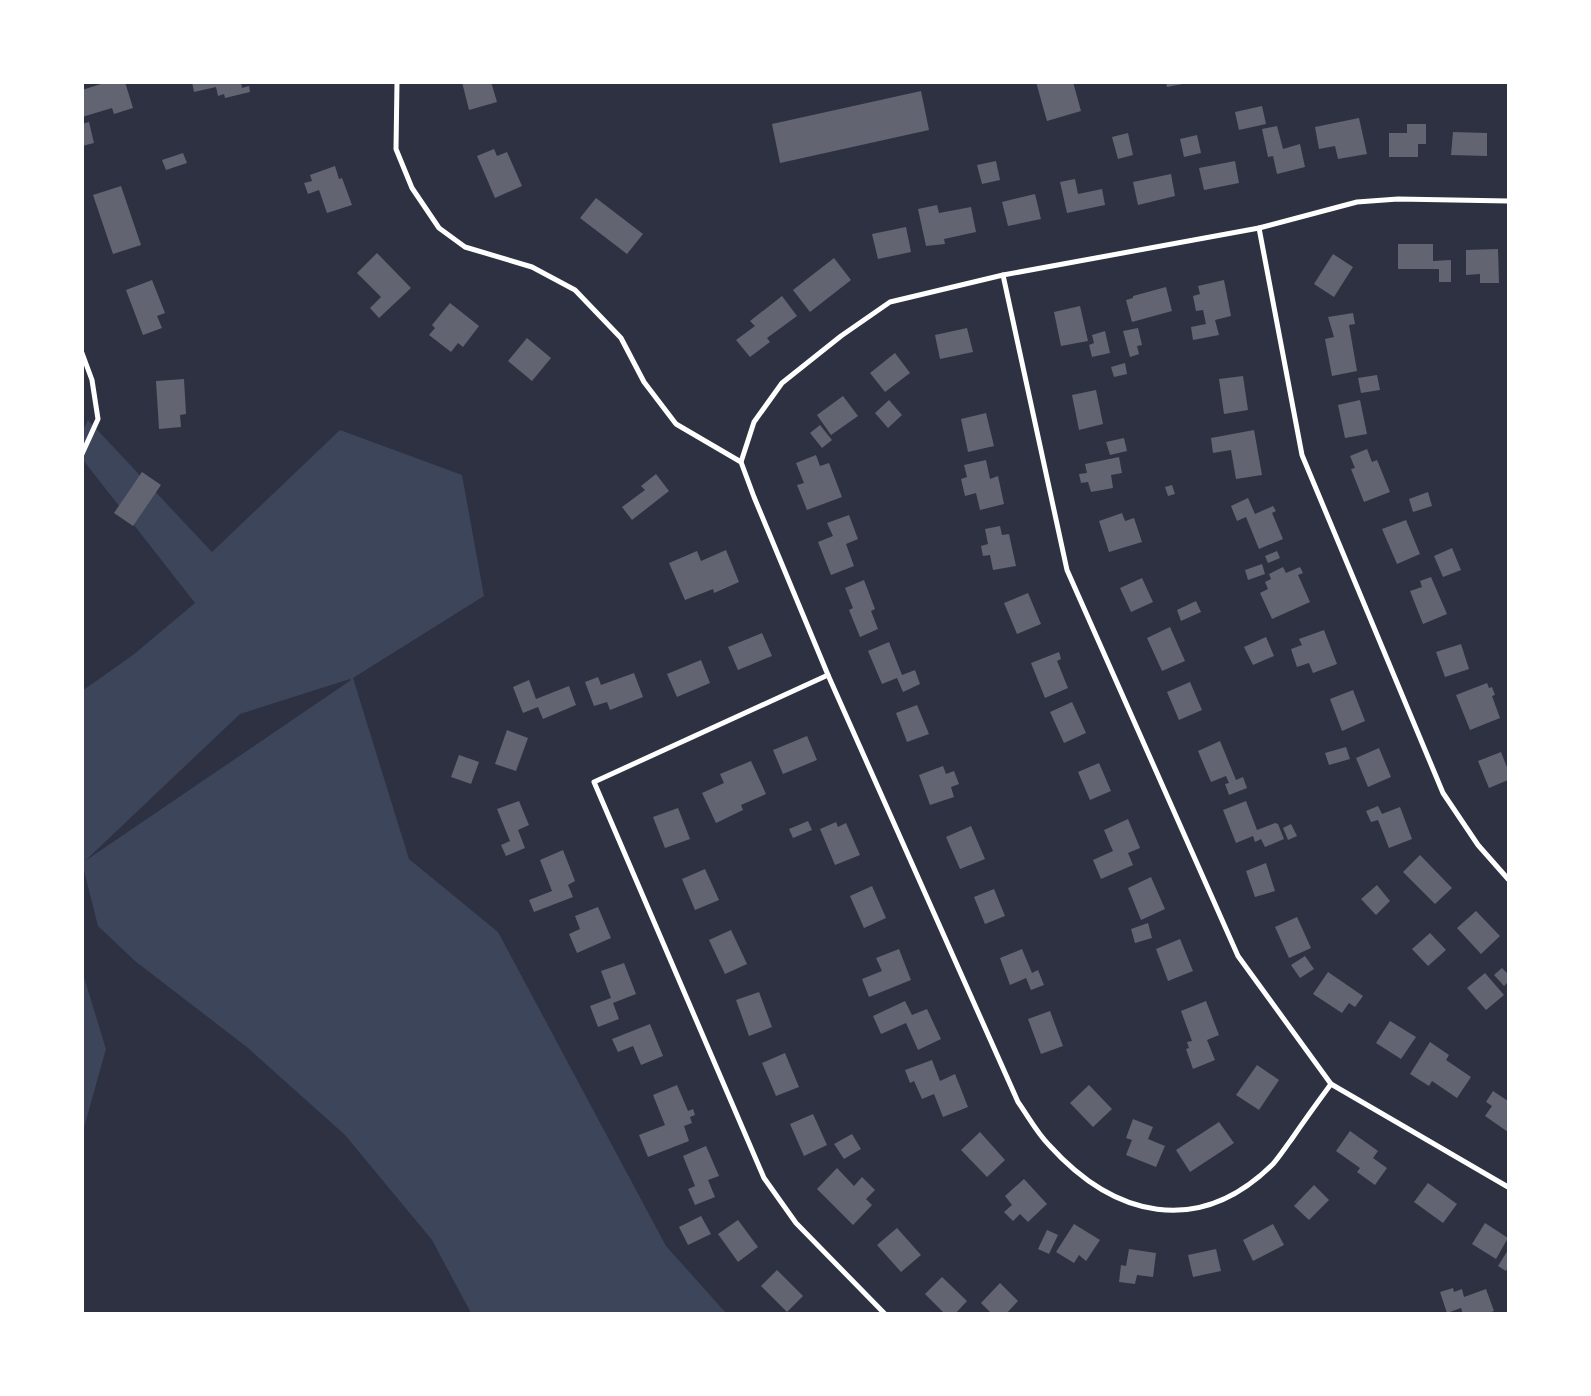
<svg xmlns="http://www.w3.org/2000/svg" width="1591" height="1396" viewBox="0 0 1591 1396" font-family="'Space Grotesk',sans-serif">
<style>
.green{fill:#3c4559;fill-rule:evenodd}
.building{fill:#626471}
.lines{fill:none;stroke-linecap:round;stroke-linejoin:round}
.minor{stroke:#fff;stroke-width:5}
</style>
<rect width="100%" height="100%" fill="#2d3142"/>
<g class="green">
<path d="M88,420L212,552L340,430L462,475L484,596L353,678L409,859L498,932L666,1246L726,1313H471L432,1240L345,1135L248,1048L135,961L98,926L83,867L82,691L133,655L195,603L83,460V430ZM350,679L351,680L85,861L240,714Z"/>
<path d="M83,974L106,1049L83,1131L82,974Z"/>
</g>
<g class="building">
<path d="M107,82H125L133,108L114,114L112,108L82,117V90Z"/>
<path d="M192,82H241L242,88L249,86L250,92L225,98L224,94L218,96L216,87L194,92Z"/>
<path d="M462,82H491L497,102L469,110Z"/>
<path d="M1036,82H1073L1081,111L1047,121Z"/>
<path d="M1166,82H1188V83L1167,87Z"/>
<path d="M921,91L929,130L780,163L772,124Z"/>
<path d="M1262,106L1266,124L1239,130L1235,112Z"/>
<path d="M1359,118L1367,154L1338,159L1335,146L1319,149L1315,127Z"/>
<path d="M89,122L94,143L82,146V124Z"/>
<path d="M1407,124H1426V144H1418V157H1389V133H1407Z"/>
<path d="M1277,126L1283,149L1300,144L1305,167L1277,174L1273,156L1268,157L1262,129Z"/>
<path d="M1453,132L1487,133V156L1451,155Z"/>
<path d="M1128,133L1133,155L1118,159L1112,137Z"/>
<path d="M1197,135L1201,153L1184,157L1180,139Z"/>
<path d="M494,149L497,156L507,152L522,186L495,198L477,156Z"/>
<path d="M183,153L187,163L166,170L162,160Z"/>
<path d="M996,161L1000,180L982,184L977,165Z"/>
<path d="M1235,161L1239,183L1204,190L1199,168Z"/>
<path d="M335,166L339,179L342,178L352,205L327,213L319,190L308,194L304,183L312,181L310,175Z"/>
<path d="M1171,174L1175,196L1138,205L1133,182Z"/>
<path d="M1075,179L1078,194L1102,189L1105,205L1067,213L1060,182Z"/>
<path d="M121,186L141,245L113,254L93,195Z"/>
<path d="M1035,194L1041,219L1008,226L1002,202Z"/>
<path d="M596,198L643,234L627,254L580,218Z"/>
<path d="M937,205L939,213L971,207L976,232L944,239L945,244L926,246L918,209Z"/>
<path d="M906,227L911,252L878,259L872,234Z"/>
<path d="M1398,244H1433V261L1451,260V282H1439V269H1398Z"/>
<path d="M1498,249L1499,283H1480V274L1466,275V250Z"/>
<path d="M377,253L411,288L379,318L370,308L381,297L357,273Z"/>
<path d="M1333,254L1353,267L1334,297L1314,284Z"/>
<path d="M834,258L851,280L810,312L793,290Z"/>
<path d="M152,280L165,313L157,316L162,328L143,335L126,290Z"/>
<path d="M1224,280L1231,316L1215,320L1219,335L1193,340L1191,327L1206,324L1203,310L1196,311L1193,296L1200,294L1198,286Z"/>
<path d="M1166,287L1172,311L1132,322L1126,300L1133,298V296Z"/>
<path d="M782,296L797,316L767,338L770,342L750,357L736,340L755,326L750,321Z"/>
<path d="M450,303L479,326L463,347L458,343L451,352L429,335L435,328L432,325Z"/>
<path d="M1080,306L1088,341L1061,346L1054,312Z"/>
<path d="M1353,313L1355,324L1349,325L1357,371L1332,376L1325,339L1334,337L1328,317Z"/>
<path d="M967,328L973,352L940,359L935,335Z"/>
<path d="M1138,328L1142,345L1137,346L1139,354L1130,357L1123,331Z"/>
<path d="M1105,331L1110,353L1092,357L1089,345L1094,343L1092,335Z"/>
<path d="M527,338L551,358L532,381L508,361Z"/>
<path d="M895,353L910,373L885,392L870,373Z"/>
<path d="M1125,363L1127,374L1114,377L1111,367Z"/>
<path d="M1377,375L1380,390L1361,393L1358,378Z"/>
<path d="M1243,376L1248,410L1224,414L1219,379Z"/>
<path d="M184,379L186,414L180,415L181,427L159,429L156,381Z"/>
<path d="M1096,390L1103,424L1079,430L1072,395Z"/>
<path d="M843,396L858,416L831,435L817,415Z"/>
<path d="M889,400L902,415L888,428L875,413Z"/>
<path d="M1360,400L1367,434L1345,438L1338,405Z"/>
<path d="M986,413L994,446L968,452L961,419Z"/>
<path d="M820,425L832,440L822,448L810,433Z"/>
<path d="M1254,430L1262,475L1236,479L1231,450L1213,453L1211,438Z"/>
<path d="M1124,438L1127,451L1110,455L1106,442Z"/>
<path d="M1367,449L1372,462L1377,460L1390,492L1364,502L1351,469L1355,468L1350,456Z"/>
<path d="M816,455L820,466L829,463L842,497L807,510L797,485L804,483L796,463Z"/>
<path d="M1119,457L1122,473L1111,475L1113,488L1091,492L1088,482L1081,483L1079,474L1087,473L1085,464Z"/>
<path d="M986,460L990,479L998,476L1004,504L980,510L976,493L965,496L961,479L967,477L964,465Z"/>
<path d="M142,472L161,485L133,526L114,513Z"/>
<path d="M656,474L669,491L632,520L622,507L645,490L641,486Z"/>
<path d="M1172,485L1175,494L1168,496L1165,487Z"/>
<path d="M1428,492L1432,506L1413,512L1409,499Z"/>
<path d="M1248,498L1255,514L1273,506L1276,511L1272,513L1283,539L1259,549L1246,517L1237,521L1231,506Z"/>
<path d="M1122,513L1125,521L1134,518L1142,542L1109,552L1099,521Z"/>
<path d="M849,515L858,539L846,544L854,566L831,575L818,542L833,536L827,523Z"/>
<path d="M1406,520L1420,554L1397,564L1382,529Z"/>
<path d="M1000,526L1002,535L1009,534L1016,566L993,570L990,555L983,556L981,546L988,544L985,529Z"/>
<path d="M1452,548L1461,570L1443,577L1434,556Z"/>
<path d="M726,550L739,582L714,593L713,589L685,600L669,563L697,551L701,561Z"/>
<path d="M1277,551L1280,558L1268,563L1265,556Z"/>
<path d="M1262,564L1265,574L1248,580L1245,570Z"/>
<path d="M1283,567L1286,573L1300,567L1303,573L1298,575L1310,602L1272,619L1260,593L1268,589L1265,582L1271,579L1269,574Z"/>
<path d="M1431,577L1447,614L1423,624L1410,591L1422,587L1420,581Z"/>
<path d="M1142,578L1153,602L1131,612L1120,588Z"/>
<path d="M864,580L875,609L871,611L878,629L860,637L849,610L853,608L845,588Z"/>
<path d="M1028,593L1041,624L1017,634L1004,603Z"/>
<path d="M1196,601L1201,612L1181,621L1177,610Z"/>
<path d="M1170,627L1185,661L1162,671L1147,638Z"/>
<path d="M1324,630L1337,664L1313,673L1309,663L1297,667L1291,649L1302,645L1299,639Z"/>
<path d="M762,633L772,656L738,670L728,647Z"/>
<path d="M1266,637L1274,656L1253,665L1244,647Z"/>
<path d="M889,642L902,675L915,670L920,684L903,692L897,678L882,684L868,651Z"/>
<path d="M1461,644L1469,669L1445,677L1436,652Z"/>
<path d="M1059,652L1061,659L1057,661L1068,688L1045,698L1031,663Z"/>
<path d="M701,660L710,683L677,697L667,674Z"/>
<path d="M634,673L643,697L610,710L607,702L594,706L585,682L598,677L601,685Z"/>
<path d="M529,680L536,699L569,686L576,705L543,719L538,707L523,713L513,687Z"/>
<path d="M1190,682L1202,710L1179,720L1167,692Z"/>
<path d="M1487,683L1489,688L1492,687L1495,695L1492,696L1500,718L1470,730L1456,695Z"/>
<path d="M1353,690L1365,721L1342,731L1330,699Z"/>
<path d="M1072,702L1086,733L1064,743L1050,712Z"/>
<path d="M917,705L929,734L907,742L896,713Z"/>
<path d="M507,730L528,738L516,771L495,764Z"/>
<path d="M807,736L817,760L783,774L773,750Z"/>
<path d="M1220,741L1236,780L1243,777L1247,788L1229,795L1225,784L1229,783L1226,776L1211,782L1198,751Z"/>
<path d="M1346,747L1350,759L1329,765L1325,753Z"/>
<path d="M1379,748L1391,777L1368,787L1356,758Z"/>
<path d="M1501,752L1508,770V780L1489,788L1478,761Z"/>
<path d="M459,755L479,762L471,784L451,777Z"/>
<path d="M751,761L766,794L741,805L743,810L716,823L702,793L724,783L720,774Z"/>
<path d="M1099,763L1111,791L1090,800L1078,772Z"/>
<path d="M943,766L946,774L954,771L959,784L951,787L954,797L930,805L919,775Z"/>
<path d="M519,801L529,825L518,830L525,848L506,856L501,845L510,841L497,809Z"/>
<path d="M1246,801L1257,830L1275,823L1278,824L1284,839L1265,847L1261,839L1255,842L1253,836L1236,843L1223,810Z"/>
<path d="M1378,806L1382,814L1400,807L1412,839L1389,848L1378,820L1371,822L1366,811Z"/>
<path d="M678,808L690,839L665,848L653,817Z"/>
<path d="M1128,819L1140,848L1128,853L1133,865L1101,879L1093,860L1113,851L1104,830Z"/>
<path d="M808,821L812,830L793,838L789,829Z"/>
<path d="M836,822L838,827L846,823L860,855L835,865L820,829Z"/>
<path d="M1291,824L1297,836L1288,840L1283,828Z"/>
<path d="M971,826L985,859L960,869L946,837Z"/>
<path d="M563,850L575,881L568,885L573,897L534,912L529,900L552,891L540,860Z"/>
<path d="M1420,855L1452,888L1435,904L1403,872Z"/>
<path d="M1266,863L1275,891L1255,897L1246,871Z"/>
<path d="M705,869L719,900L695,910L682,879Z"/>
<path d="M1151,877L1165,909L1141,920L1128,888Z"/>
<path d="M1377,885L1390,901L1376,915L1361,899Z"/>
<path d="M872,886L886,918L864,928L850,896Z"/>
<path d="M994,889L1005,916L985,924L974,897Z"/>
<path d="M598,907L611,938L577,953L569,934L580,929L575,916Z"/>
<path d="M1476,911L1500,936L1481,954L1457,928Z"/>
<path d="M1297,917L1311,948L1289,958L1275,927Z"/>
<path d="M1148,923L1152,938L1135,943L1131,929Z"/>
<path d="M731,930L747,964L725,974L709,940Z"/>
<path d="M1430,933L1446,950L1428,966L1412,949Z"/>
<path d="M1180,939L1193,971L1168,981L1156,949Z"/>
<path d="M899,949L911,980L869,997L862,979L882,971L876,958Z"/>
<path d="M1022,949L1032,973L1038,970L1044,985L1031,990L1026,978L1010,985L1000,958Z"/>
<path d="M1305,956L1314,969L1300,978L1291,965Z"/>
<path d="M624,963L636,994L613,1003L619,1019L598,1027L590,1006L611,998L601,971Z"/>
<path d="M1502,968L1507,973L1508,972V982L1504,986L1494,975Z"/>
<path d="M1328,972L1363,996L1355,1007L1349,1003L1342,1013L1313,994Z"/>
<path d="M1485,973L1504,995L1486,1010L1467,988Z"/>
<path d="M759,992L772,1027L749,1036L736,1000Z"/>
<path d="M905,1001L912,1015L927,1009L941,1039L918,1050L906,1023L881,1034L873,1016Z"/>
<path d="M1206,1001L1219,1035L1207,1040L1215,1060L1193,1069L1186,1049L1189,1048L1187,1042L1192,1041L1181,1011Z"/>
<path d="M1050,1011L1063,1046L1041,1054L1028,1019Z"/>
<path d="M1390,1021L1416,1037L1401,1059L1376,1043Z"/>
<path d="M650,1024L663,1056L641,1065L633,1046L618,1052L612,1039Z"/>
<path d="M1430,1042L1449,1055L1446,1060L1471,1077L1457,1098L1432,1081L1429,1086L1410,1074Z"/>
<path d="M785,1053L799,1087L776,1096L762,1063Z"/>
<path d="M932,1060L940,1081L955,1074L968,1107L943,1117L934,1094L922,1099L914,1081L910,1083L905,1070Z"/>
<path d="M1257,1065L1279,1080L1259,1110L1236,1095Z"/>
<path d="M677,1085L688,1111L693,1109L695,1115L690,1117L692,1123L684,1126L689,1141L648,1157L639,1135L665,1125L653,1095Z"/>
<path d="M1089,1085L1112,1109L1093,1127L1070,1103Z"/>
<path d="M1493,1091L1508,1101V1132L1485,1116L1492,1106L1486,1102Z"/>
<path d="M813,1114L827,1145L804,1156L790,1124Z"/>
<path d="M1133,1119L1153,1127L1148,1139L1165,1146L1156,1167L1126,1155L1132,1140L1126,1138Z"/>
<path d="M1219,1122L1234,1143L1190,1172L1176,1150Z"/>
<path d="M1350,1131L1378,1151L1373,1158L1387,1168L1375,1185L1357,1172L1360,1168L1336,1151Z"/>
<path d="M980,1132L1005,1160L987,1177L961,1150Z"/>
<path d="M852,1134L861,1149L844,1159L834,1144Z"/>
<path d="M706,1146L719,1176L708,1180L715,1197L695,1205L688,1189L695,1186L683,1156Z"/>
<path d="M837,1168L854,1186L862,1177L875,1190L866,1199L872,1205L853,1225L817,1189Z"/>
<path d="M1024,1179L1047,1204L1028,1222L1020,1214L1013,1221L1004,1212L1012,1205L1005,1196Z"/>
<path d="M1428,1183L1457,1204L1443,1223L1414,1202Z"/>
<path d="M1314,1185L1329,1200L1309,1220L1294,1206Z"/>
<path d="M701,1216L711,1234L688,1245L679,1227Z"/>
<path d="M738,1220L758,1247L738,1262L718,1234Z"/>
<path d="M1485,1223L1508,1238L1496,1259L1472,1244Z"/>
<path d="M1074,1224L1100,1240L1086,1261L1079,1255L1074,1263L1056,1252Z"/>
<path d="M1273,1224L1284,1245L1253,1261L1243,1240Z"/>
<path d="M897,1228L921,1255L901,1272L877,1245Z"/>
<path d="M1047,1230L1058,1235L1049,1254L1038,1249Z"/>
<path d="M1129,1249L1156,1253L1153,1277L1137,1275L1135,1284L1119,1282L1121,1265L1126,1266Z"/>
<path d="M1216,1249L1221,1271L1193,1277L1188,1255Z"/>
<path d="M1508,1250V1268L1506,1271L1498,1266Z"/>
<path d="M777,1270L803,1296L787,1312L761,1286Z"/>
<path d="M942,1277L967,1301L955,1314H945L925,1294Z"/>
<path d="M1000,1283L1018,1301L1006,1314H992L981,1303Z"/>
<path d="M1453,1288L1454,1292L1462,1289L1464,1297L1486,1289L1494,1311L1485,1314H1463L1461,1308L1447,1313L1440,1292Z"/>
</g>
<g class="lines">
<g class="minor">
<path d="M397,82L396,149L412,188L439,228L465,247L532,267L575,290L621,338L644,382L676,424L741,462"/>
<path d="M1259,228L1302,455L1443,793L1478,845L1508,879"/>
<path d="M1003,275L1067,570L1238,956L1331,1084L1508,1187"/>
<path d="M82,353L92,380L98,419L82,454"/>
<path d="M828,675L594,782L764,1178L796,1223L885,1314"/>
<path d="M1331,1084C1317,1103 1304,1121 1291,1140C1285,1148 1279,1157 1273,1164C1198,1238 1114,1217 1049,1145C1037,1133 1028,1116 1018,1102L828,675L754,497L741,462L754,422L782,383L841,336L890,302L1003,275L1259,228L1357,202L1398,199L1508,201"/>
</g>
</g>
<rect width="1591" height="1396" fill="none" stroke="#ffffff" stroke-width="168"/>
</svg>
